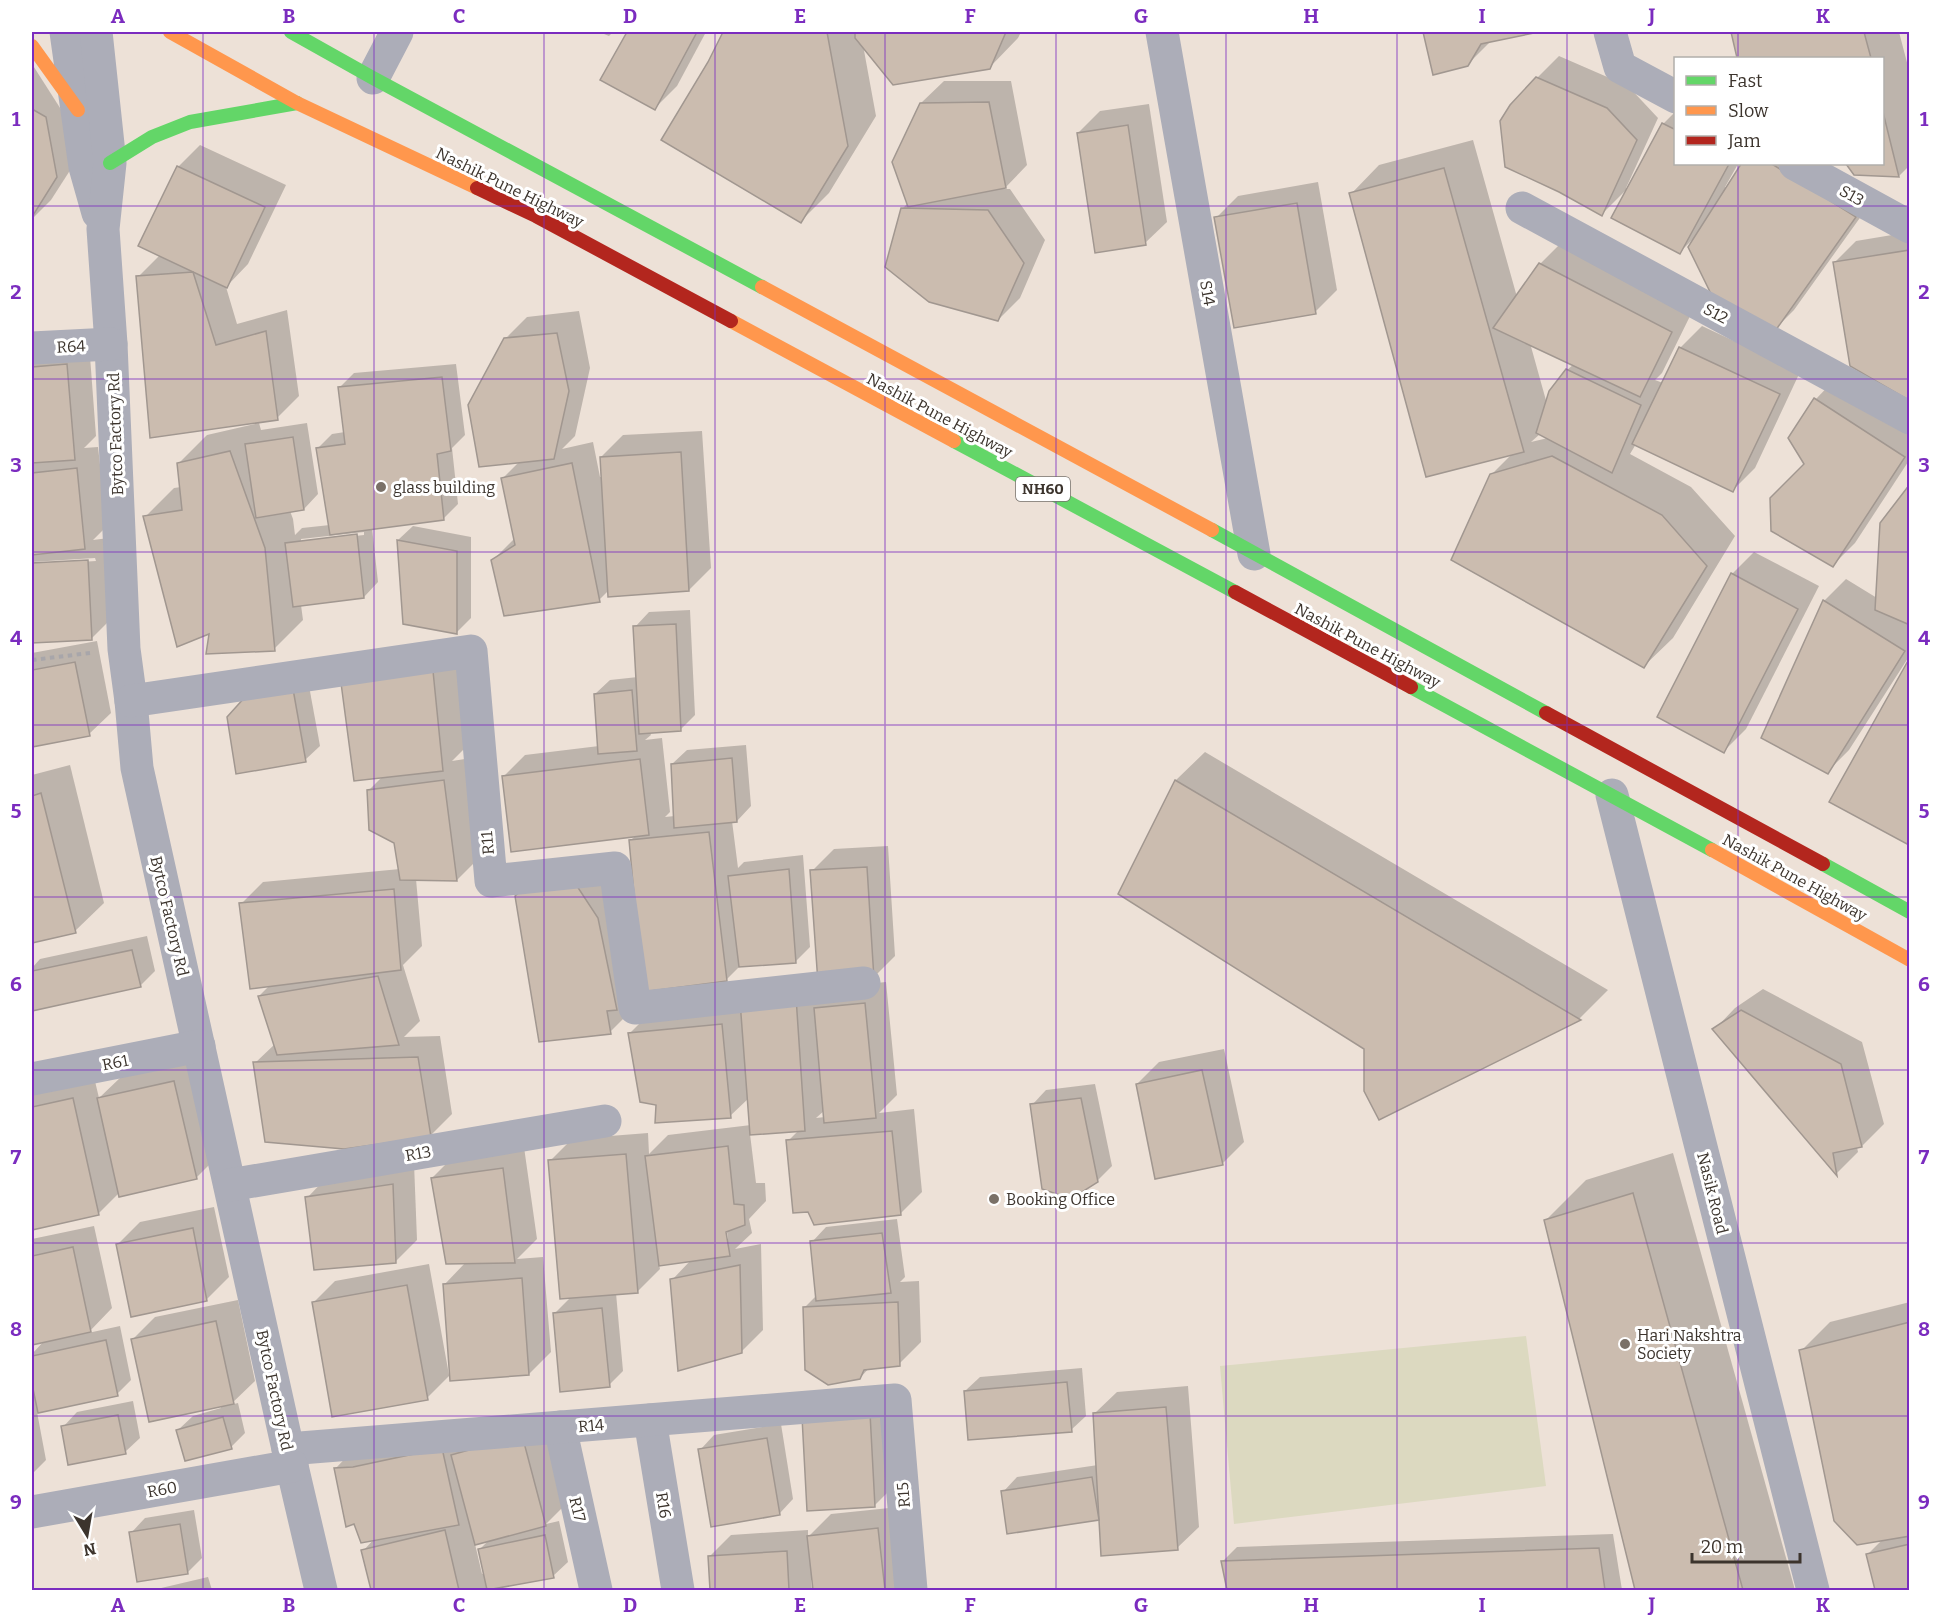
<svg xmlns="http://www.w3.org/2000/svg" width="1941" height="1622" viewBox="0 0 1941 1622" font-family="Bitter,serif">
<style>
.green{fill:#dcd9c0}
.shadow{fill:#0003;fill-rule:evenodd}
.building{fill:#cbbcaf;stroke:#a19790;stroke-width:1.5}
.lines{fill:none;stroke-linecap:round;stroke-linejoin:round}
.path{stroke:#a8a6aa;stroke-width:4;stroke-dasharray:4.5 4.5;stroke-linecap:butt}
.street{stroke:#acadb8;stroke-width:33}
.fast{stroke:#63d668;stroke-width:14}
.slow{stroke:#ff974d;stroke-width:14}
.jam{stroke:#b3261e;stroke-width:14}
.grid{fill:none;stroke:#7b2cbf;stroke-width:1.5;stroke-opacity:0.55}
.poi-dot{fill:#7a7168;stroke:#fff;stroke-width:2}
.labels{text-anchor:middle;stroke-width:6;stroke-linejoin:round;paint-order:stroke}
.shield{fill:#fff;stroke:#76716c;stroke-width:1.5}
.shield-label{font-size:15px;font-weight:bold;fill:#3c342d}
.street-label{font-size:16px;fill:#3c342d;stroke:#fff}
.poi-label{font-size:16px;fill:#3c342d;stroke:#fff;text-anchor:start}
.neatline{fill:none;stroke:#7b2cbf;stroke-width:2}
.grid-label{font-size:20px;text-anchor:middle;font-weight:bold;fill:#7b2cbf}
</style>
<rect width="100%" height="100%" fill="#ede1d7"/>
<path class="green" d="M1526,1336L1546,1486L1234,1524L1220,1366Z"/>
<g class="shadow">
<path d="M599,32H613L609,36Z"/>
<path d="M629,32H706L677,86L655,108L603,80Z"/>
<path d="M725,32H1021L1018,38L989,68L863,45L876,116L829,193L801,221L709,63Z"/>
<path d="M1424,32H1532L1491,41L1467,65L1434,73Z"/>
<path d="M1733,32H1899L1910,74V165L1899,176L1855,173L1848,164H1882V58H1739Z"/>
<path d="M1559,56L1628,86L1658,118L1626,188L1628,189L1663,124L1676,111V164H1738L1725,187L1727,189L1743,164H1828L1877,194L1794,310L1772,332L1693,239L1679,253L1627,189L1602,214L1537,78Z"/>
<path d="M32,64L85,147L51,200L32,219Z"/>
<path d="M944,81H1011L1027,165L1004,189H1010L1045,240L1020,298L998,320L902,209L908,203L921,103Z"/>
<path d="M1149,104L1167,222L1145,243L1078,133L1100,111Z"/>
<path d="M1473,140L1517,297L1540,264L1562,242L1693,310L1662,373L1655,380L1663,383L1680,348L1702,326L1800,372L1755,468L1733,490L1636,444L1630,454L1691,487L1735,536L1673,638L1644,666L1491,475L1513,453L1351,194L1379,165ZM1530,343L1574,364L1567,370L1547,404ZM1540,434L1548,438L1531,442Z"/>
<path d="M200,145L286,185L248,264L226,287L237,324L287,310L299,396L277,418L138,277L160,255L178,167Z"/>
<path d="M1318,182L1337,290L1315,312L1216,218L1238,196Z"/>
<path d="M1910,232V399L1834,263L1856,241Z"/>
<path d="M579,311L590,368L575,436L562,449L593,442L600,477H602L601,457L623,435L702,431L711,568L689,590H609L599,600L493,560L515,538L502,479L520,461L505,339L527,317Z"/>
<path d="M89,343L96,436L84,448L98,447L107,526L93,540L109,538L113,617L91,639L32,641V565L96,561L95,558L32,562V348Z"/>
<path d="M456,364L465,435L452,448L458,504L443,519L372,528L378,582L364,597L301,605L303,620L274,649L211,632L145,517L174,488L181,487L179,463L207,435L259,423L261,430L307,423L318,494L304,509L290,511L293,519L295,535L302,528L330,525L317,449L332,434L345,432L340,387L354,373ZM364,532V535L301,542V539Z"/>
<path d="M1837,377L1910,424V459L1855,543L1833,565L1806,464L1816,399Z"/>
<path d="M1910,486V655L1849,750L1827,772L1824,601L1846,579L1877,598Z"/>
<path d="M413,526L471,537V618L457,632L398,540Z"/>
<path d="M1754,552L1819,586L1746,729L1724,751L1732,574Z"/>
<path d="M690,610L695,715L680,730L650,732L651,735L645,740L662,738L670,812L665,817L675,816L672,764L687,750L746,745L751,806L737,821H732L738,868L744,862L803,855L810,947L795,962L741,965L727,979L631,840L636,835L503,777L525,755L599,746L595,694L610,680L638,677L635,627L649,612Z"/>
<path d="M97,641L111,713L89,734L32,746V653Z"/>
<path d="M455,650L465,748L452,761L465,759L479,858L457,880L416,879L422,946L403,965L420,1021L404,1037L440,1036L452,1114L430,1136L255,1063L275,1044L259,996L270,985L241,904L263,882L400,869L395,842L368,791L383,776L343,684Z"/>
<path d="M1910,660V839L1831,802Z"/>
<path d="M307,675L320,746L305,760L229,717Z"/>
<path d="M1205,752L1608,990L1580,1018L1380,1118L1365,1048L1120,894L1176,780Z"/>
<path d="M70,765L104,903L75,931L32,942V775Z"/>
<path d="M888,846L895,956L873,978L837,987L886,982L897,1095L879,1113L914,1109L922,1192L900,1214L788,1141L799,1130L750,1134L756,1183H765L766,1201L749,1219L752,1233L735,1249L761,1244L763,1330L741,1352L672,1280L691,1260L659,1265L660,1269L638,1291L616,1293L623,1371L609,1385L554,1314L571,1297L550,1161L572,1139L648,1133L649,1154L668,1135L751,1125L749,1098L730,1116L658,1104L630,1033L652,1011L819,976L812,871L834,849ZM825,1110V1117L816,1118ZM726,1224L728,1239H725Z"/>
<path d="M597,862L632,1010L610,1032L516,896Z"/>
<path d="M147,936L155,971L140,986L34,1009L32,1000V968L40,959Z"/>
<path d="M1763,989L1862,1042L1884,1124L1862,1146L1857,1147L1858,1152L1837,1173L1714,1030L1735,1008Z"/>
<path d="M1224,1049L1244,1142L1222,1164L1137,1084L1159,1062Z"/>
<path d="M196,1060L218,1156L196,1178L120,1192L98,1214L32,1228V1090L94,1077L99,1098L121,1077Z"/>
<path d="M1095,1084L1112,1166L1097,1181L1032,1105L1046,1090Z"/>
<path d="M524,1147L537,1239L517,1259L543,1257L551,1352L529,1374L444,1285L466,1262L432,1178L454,1156Z"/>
<path d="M1673,1153L1795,1590H1637L1545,1221L1586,1180Z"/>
<path d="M414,1163L417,1240L395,1262L307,1198L328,1176Z"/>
<path d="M214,1207L229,1277L207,1299L132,1315L118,1244L140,1222Z"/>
<path d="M897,1219L905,1277L900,1282L919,1281L921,1342L899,1364L870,1367L860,1378L805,1307L817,1295L812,1242L826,1227Z"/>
<path d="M94,1226L112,1308L88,1333L120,1326L131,1380L117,1394L37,1412L46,1460L32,1474V1354L44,1341L32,1344V1239Z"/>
<path d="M429,1264L449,1375H450L427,1398L313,1303L335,1281Z"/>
<path d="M238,1300L255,1381L230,1405L238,1403L245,1433L231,1447L178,1430L193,1416L221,1408L220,1405L133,1339L155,1317Z"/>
<path d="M1910,1302V1590H1876L1868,1554L1883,1539L1801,1351L1830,1322Z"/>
<path d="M1082,1368L1086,1416L1071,1430L965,1391L980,1377Z"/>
<path d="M1188,1386L1199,1527L1177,1548L1101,1516L1098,1518L1003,1492L1017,1477L1098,1465L1095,1413L1117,1392Z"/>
<path d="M891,1391L896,1484L874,1506L803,1417Z"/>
<path d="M133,1401L140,1438L125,1452L63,1427L77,1412Z"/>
<path d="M543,1415L567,1503L546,1524L559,1521L568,1562L553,1576L488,1590V1588L486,1590H372L363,1551L375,1538L336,1468L357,1446ZM489,1540L480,1549L485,1573L482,1574L475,1544Z"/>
<path d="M781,1424L793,1499L779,1514L700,1450L714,1435Z"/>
<path d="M899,1507L906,1590H815L814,1580H811L812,1590H711L709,1557L731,1535L808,1530V1537L831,1514Z"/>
<path d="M194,1510L202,1558L188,1572L131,1533L145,1518Z"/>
<path d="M1613,1534L1622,1590H1229L1223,1561L1237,1547Z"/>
<path d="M208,1577L212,1590H156L157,1589Z"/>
</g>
<g class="building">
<path d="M627,32H697L655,110L600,80Z"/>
<path d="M723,32H827L848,146L801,223L661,140L708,62Z"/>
<path d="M855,32H1006L990,69L893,85L855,38Z"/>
<path d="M1423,32H1539L1481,44L1468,66L1433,75Z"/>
<path d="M1731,32H1864L1871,58H1737Z"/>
<path d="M1536,77L1607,108L1637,140L1602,216L1559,192L1505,167L1500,121L1510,105Z"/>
<path d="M989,102L1006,188L908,207L892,162L920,103Z"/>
<path d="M1882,108L1899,177L1854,175L1846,164H1882Z"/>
<path d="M32,109L46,117L57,177L32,217Z"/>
<path d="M1662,123L1676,130V164H1729L1680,254L1611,218Z"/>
<path d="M1128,125L1146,245L1095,253L1077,133Z"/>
<path d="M1741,164H1772L1856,217L1773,334L1717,306L1688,247Z"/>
<path d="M177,166L265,207L227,288L138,246Z"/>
<path d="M1444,168L1524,452L1426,477L1349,193Z"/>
<path d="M1297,203L1316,314L1234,328L1214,217Z"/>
<path d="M901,208L988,210L1024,263L998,321L929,302L885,267Z"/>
<path d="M1910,250V401L1850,366L1833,262Z"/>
<path d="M1539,263L1672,332L1640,397L1493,328Z"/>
<path d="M193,272L216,345L266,331L278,420L150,438L136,276Z"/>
<path d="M557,333L569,391L554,459L479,467L468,405L504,338Z"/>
<path d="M1679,347L1780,394L1733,492L1632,444Z"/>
<path d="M67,364L75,460L32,463V367Z"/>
<path d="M1566,369L1641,405L1612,473L1536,433L1549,391Z"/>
<path d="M442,377L451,451L437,454L444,520L330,535L316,448L345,444L338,387Z"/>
<path d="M1814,398L1905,457L1833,567L1771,531L1770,498L1804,464L1788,438Z"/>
<path d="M293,437L304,510L256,518L245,444Z"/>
<path d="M230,451L265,548L275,651L206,654L209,634L177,647L143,516L182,510L177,463Z"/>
<path d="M681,452L689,591L608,597L600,457Z"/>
<path d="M1552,456L1662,515L1707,566L1644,668L1451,560L1490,474Z"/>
<path d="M572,463L600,602L504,616L491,560L515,545L501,478Z"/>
<path d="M77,468L85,549L32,555V473Z"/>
<path d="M1910,484V625L1875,610L1880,523Z"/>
<path d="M357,534L364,598L293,607L285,543Z"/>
<path d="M397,540L457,551V634L403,624Z"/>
<path d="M88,560L92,640L32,643V563Z"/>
<path d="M1731,573L1798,609L1724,753L1657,717Z"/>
<path d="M1823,600L1905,651L1828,774L1761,738Z"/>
<path d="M676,624L681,731L639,734L633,626Z"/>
<path d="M1909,659L1910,839L1907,844L1829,802Z"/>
<path d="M75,662L90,736L32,747V670Z"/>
<path d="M433,671L443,771L354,781L341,683Z"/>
<path d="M293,689L306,762L236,774L227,717L246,696Z"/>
<path d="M632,690L637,751L598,754L594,694Z"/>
<path d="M732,758L737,822L674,828L671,764Z"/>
<path d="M640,759L649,835L511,852L502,776Z"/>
<path d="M444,780L457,881L400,880L394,843L369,830L367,790Z"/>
<path d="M1175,780L1581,1020L1379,1120L1364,1091V1049L1118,894Z"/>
<path d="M41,793L76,933L32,943V796Z"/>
<path d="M709,832L727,981L643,992L629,840Z"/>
<path d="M867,867L874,979L818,983L810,870Z"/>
<path d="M789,869L796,963L739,967L728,876Z"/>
<path d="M530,883H575L598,918L617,1010L607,1011L611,1034L539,1042L515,896Z"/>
<path d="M394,889L401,970L250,989L239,903Z"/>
<path d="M132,950L141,987L32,1011V971Z"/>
<path d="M378,976L399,1045L277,1055L258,996Z"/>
<path d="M796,997L805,1131L750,1135L740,1001Z"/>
<path d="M865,1003L876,1118L824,1123L814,1008Z"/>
<path d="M1741,1010L1841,1064L1862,1147L1833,1153L1837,1176L1712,1029Z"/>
<path d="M722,1024L731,1118L655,1123L656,1105L640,1102L628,1033Z"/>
<path d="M418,1057L431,1137L344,1149L265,1142L253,1062Z"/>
<path d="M1202,1070L1223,1165L1155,1179L1136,1084Z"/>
<path d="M174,1081L197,1179L119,1197L97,1098Z"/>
<path d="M73,1098L99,1215L32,1230V1107Z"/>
<path d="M1081,1098L1098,1182L1071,1199L1042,1189L1030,1104Z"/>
<path d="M892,1131L901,1215L814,1225L808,1212L793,1213L786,1140Z"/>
<path d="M728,1146L734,1204L744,1205L745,1225L726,1232L730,1256L659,1266L645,1156Z"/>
<path d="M626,1154L638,1293L560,1299L548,1160Z"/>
<path d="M503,1168L515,1263L446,1264L431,1178Z"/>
<path d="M393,1184L396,1263L314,1270L305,1197Z"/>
<path d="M1633,1193L1743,1590H1635L1544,1220Z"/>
<path d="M193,1228L207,1301L131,1317L116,1244Z"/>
<path d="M882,1233L891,1293L816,1301L810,1241Z"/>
<path d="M73,1247L91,1332L32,1345V1256Z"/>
<path d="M740,1265L742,1353L678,1371L670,1279Z"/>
<path d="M522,1278L529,1375L450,1381L443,1284Z"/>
<path d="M407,1285L428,1400L332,1417L312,1302Z"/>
<path d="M898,1302L900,1366L864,1370L860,1379L828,1385L805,1370L803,1307Z"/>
<path d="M602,1308L610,1387L560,1392L553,1313Z"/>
<path d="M216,1321L234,1404L149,1422L131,1339Z"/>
<path d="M1910,1322V1536L1857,1545L1834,1521L1799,1350Z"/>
<path d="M106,1340L118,1396L38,1413L32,1384V1356Z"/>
<path d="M1067,1382L1072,1432L968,1440L964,1391Z"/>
<path d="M1166,1407L1178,1550L1101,1556L1093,1413Z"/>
<path d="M870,1413L875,1507L807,1511L802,1417Z"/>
<path d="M118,1415L126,1454L68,1465L61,1426Z"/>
<path d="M223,1417L232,1449L185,1461L176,1430Z"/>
<path d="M522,1435L546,1526L475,1545L451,1455Z"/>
<path d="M767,1438L780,1515L711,1527L698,1449Z"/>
<path d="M442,1448L459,1525L361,1543L354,1524L346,1527L334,1468L353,1467Z"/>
<path d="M1092,1477L1099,1520L1007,1534L1001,1491Z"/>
<path d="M180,1524L188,1574L137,1582L129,1532Z"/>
<path d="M878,1528L885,1590H813L807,1536Z"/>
<path d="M445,1530L459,1590H371L361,1550Z"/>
<path d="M545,1535L554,1578L487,1590L478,1549Z"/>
<path d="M1910,1544V1590H1875L1866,1554Z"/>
<path d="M1599,1548L1605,1590H1227L1221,1561Z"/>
<path d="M787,1551L789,1590H710L708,1556Z"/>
</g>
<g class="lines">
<path class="path" d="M32,660L90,653"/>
<g class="street">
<path d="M66,32L85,167L98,213"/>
<path d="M96,32L110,163L103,229L111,344L124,649L131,701L137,768L288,1449L321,1590"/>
<path d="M1162,32L1254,554"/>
<path d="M1610,32L1620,67L1676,97"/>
<path d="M373,78L397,32"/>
<path d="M1795,164L1910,227"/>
<path d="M1522,208L1910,418"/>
<path d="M32,348L111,344"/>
<path d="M131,701L471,651L491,881L615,868L635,1008L864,983"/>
<path d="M1612,795L1813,1590"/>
<path d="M32,1079L199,1046"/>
<path d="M230,1185L605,1121"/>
<path d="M650,1420L678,1590"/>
<path d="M560,1427L596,1590"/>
<path d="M288,1449L895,1400L911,1590"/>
<path d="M32,1512L292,1466"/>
</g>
<g class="fast">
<path d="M291,32L373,78L762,287"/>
<path d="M110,163L152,137L190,122L297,103"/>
<path d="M954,441L1235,592"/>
<path d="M1212,530L1546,713"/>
<path d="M1411,687L1712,850"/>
<path d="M1823,864L1910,912"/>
</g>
<g class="slow">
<path d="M170,32L297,103L477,188"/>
<path d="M32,46L78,110"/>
<path d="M762,287L1212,530"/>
<path d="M731,321L954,441"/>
<path d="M1712,850L1910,960"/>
</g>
<g class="jam">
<path d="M477,188L536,216L731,321"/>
<path d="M1235,592L1411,687"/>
<path d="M1546,713L1823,864"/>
</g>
</g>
<path class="grid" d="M203,32V1590M374,32V1590M544,32V1590M715,32V1590M885,32V1590M1056,32V1590M1226,32V1590M1397,32V1590M1567,32V1590M1738,32V58M1738,164V1590M32,206H1910M32,379H1910M32,552H1910M32,725H1910M32,897H1910M32,1070H1910M32,1243H1910M32,1416H1910"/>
<g class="poi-dot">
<circle cx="381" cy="487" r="6"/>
<circle cx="994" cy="1199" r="6"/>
<circle cx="1625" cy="1344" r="6"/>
</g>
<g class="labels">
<rect class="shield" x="1016" y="477" width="54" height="24" rx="4.5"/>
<g class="shield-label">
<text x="1043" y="494">NH60</text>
</g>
<g class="street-label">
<text transform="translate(510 187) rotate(26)" y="6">Nashik Pune Highway</text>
<text transform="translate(1852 195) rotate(29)" y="6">S13</text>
<text transform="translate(1208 293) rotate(80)" y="6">S14</text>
<text transform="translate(1716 313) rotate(28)" y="6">S12</text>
<text transform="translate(71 346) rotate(-3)" y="6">R64</text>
<text transform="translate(940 415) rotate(28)" y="6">Nashik Pune Highway</text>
<text transform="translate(115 434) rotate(-92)" y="6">Bytco Factory Rd</text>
<text transform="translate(1368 645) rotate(28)" y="6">Nashik Pune Highway</text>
<text transform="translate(487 843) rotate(-95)" y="6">R11</text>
<text transform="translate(1795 877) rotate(29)" y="6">Nashik Pune Highway</text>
<text transform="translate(170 916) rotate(77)" y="6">Bytco Factory Rd</text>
<text transform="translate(115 1062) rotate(-11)" y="6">R61</text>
<text transform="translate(418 1153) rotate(-10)" y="6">R13</text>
<text transform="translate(1713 1193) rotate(76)" y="6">Nasik Road</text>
<text transform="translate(275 1390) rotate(78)" y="6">Bytco Factory Rd</text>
<text transform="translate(591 1425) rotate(-5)" y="6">R14</text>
<text transform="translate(162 1489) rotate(-10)" y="6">R60</text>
<text transform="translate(903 1495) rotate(-95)" y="6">R15</text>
<text transform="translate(664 1505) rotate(81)" y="6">R16</text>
<text transform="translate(578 1509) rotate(77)" y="6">R17</text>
</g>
<g class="poi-label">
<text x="393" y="493">glass building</text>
<text x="1006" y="1205">Booking Office</text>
<text x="1637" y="1341">Hari Nakshtra<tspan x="1637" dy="18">Society</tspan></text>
</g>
</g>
<rect width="1941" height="1622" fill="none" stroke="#ffffff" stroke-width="66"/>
<rect x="1674" y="57" width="210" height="108" fill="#ffffff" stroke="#b1aeab" stroke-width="1.5"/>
<rect x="1686" y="76" width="30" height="9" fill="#63d668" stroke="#b1aeab" stroke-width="1.5"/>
<text x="1728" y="87" font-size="18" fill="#3c342d">Fast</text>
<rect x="1686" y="106" width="30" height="9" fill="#ff974d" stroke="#b1aeab" stroke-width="1.5"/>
<text x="1728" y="117" font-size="18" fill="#3c342d">Slow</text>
<rect x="1686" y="136" width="30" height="9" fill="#b3261e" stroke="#b1aeab" stroke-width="1.5"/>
<text x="1728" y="147" font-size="18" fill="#3c342d">Jam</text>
<g transform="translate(87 1535) rotate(169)" stroke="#ffffff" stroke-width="4.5" paint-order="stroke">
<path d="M0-4.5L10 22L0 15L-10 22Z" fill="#3c342d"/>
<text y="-9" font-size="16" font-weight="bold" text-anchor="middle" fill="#3c342d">N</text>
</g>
<path d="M1692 1553v9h108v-9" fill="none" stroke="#3c342d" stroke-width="3"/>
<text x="1701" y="1553" font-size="18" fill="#3c342d" stroke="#ffffff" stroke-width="4.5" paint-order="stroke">20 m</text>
<rect x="33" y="33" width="1875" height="1556" class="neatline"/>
<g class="grid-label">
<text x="118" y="23">A</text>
<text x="289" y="23">B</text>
<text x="459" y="23">C</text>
<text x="630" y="23">D</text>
<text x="800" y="23">E</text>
<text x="970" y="23">F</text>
<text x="1141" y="23">G</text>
<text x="1311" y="23">H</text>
<text x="1482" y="23">I</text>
<text x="1652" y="23">J</text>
<text x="1823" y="23">K</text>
<text x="16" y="126">1</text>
<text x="1924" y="126">1</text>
<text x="16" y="299">2</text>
<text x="1924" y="299">2</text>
<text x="16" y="472">3</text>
<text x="1924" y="472">3</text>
<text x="16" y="645">4</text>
<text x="1924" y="645">4</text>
<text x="16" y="818">5</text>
<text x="1924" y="818">5</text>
<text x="16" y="991">6</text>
<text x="1924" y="991">6</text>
<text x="16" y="1164">7</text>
<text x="1924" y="1164">7</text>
<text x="16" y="1336">8</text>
<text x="1924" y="1336">8</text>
<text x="16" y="1509">9</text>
<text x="1924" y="1509">9</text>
<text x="118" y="1612">A</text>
<text x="289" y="1612">B</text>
<text x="459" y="1612">C</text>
<text x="630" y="1612">D</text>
<text x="800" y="1612">E</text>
<text x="970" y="1612">F</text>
<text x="1141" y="1612">G</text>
<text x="1311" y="1612">H</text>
<text x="1482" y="1612">I</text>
<text x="1652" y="1612">J</text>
<text x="1823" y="1612">K</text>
</g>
</svg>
